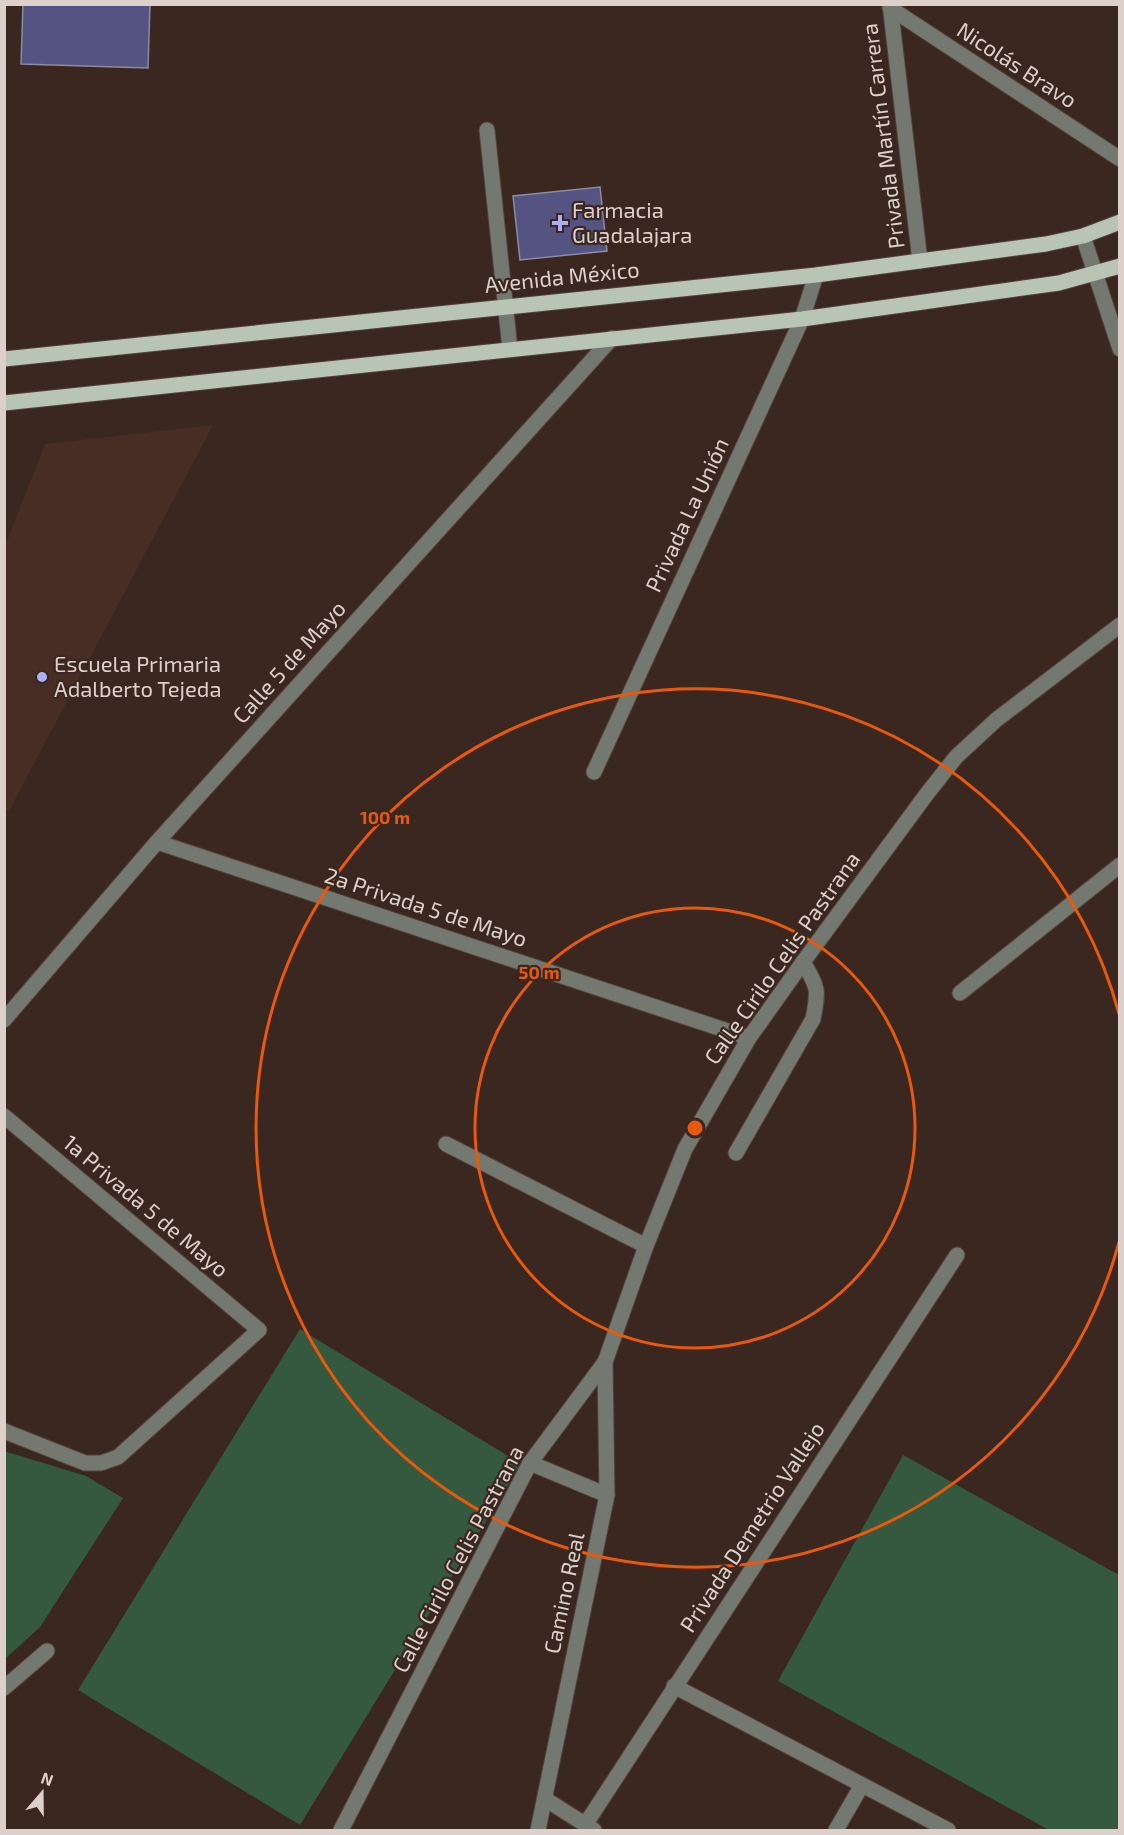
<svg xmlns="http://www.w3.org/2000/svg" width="1124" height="1835" viewBox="0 0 1124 1835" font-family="'Exo 2',sans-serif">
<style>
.built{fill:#472d24}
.green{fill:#34593e}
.building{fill:#555382;stroke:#8b8ba1;stroke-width:1.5}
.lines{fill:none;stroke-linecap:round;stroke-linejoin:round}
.minor-casing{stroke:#54423b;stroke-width:17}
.major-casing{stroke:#54423b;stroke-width:17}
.minor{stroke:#737970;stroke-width:15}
.major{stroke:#b9c5b4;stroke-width:15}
.ring{fill:none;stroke:#e8590c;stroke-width:3}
.poi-dot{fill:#abaffb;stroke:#3a2720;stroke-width:2}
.labels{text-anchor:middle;stroke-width:4.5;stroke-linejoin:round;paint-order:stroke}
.street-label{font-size:22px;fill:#ddd0cb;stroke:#3a2720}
.poi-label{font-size:22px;fill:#ddd0cb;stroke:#3a2720;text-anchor:start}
.centre{fill:#e8590c;stroke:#3a2720;stroke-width:3}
.ring-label{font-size:18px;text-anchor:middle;font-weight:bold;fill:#e8590c;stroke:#3a2720;stroke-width:4.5;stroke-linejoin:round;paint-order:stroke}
</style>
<rect width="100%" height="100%" fill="#3a2720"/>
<path class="built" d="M213,425L9,811L5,809V546L45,444Z"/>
<g class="green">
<path d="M300,1329L521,1464L300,1825L78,1690Z"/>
<path d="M4,1451L86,1476L123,1498L40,1627L5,1659Z"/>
<path d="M903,1455L1119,1575V1830H1049L778,1681Z"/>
</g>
<g class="building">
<path d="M23,4H150L148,68L21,64Z"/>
<path d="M600,187L607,251L520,260L513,196Z"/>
</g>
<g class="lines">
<g class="minor-casing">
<g id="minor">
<path d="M890,4L920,261"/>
<path d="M890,8L1120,159"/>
<path d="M487,130L510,349"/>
<path d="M1083,236L1120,349"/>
<path d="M594,772L802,319L816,275"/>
<path d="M157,842L749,1038"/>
<path d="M960,993L1120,865"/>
<path d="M4,1020L157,842L612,338"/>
<path d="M4,1116L259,1330L118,1457L101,1463H85L4,1431"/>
<path d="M446,1144L646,1246"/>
<path d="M736,1153L813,1019C819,989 818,988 803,962"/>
<path d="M530,1463L607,1495"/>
<path d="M674,1686L948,1830"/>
<path d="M4,1688L47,1651"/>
<path d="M545,1799L594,1830"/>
<path d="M585,1825L957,1255"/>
<path d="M341,1830L530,1463L605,1362L646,1246L685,1149L749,1038L803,962L926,795L956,757L996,720L1120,625"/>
<path d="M538,1830L607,1495L605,1362"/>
<path d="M836,1830L862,1785"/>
</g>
</g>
<g class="major-casing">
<g id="major">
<path d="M4,359L816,275L1046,244L1083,236L1120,222"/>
<path d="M4,403L802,319L1059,283L1120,266"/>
</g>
</g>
<use href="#minor" class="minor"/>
<use href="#major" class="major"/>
</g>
<g class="ring">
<circle cx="695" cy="1128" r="220"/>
<path d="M1119 1242A439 439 0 1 1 1119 1014"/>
</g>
<g class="poi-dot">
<path d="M557 214h6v6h6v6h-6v6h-6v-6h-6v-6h6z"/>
<circle cx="42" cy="677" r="6"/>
</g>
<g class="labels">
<g class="street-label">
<text transform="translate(1017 65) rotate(33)" y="8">Nicolás Bravo</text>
<text transform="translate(883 136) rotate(-97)" y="8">Privada Martín Carrera</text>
<text transform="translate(562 277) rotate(-6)" y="8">Avenida México</text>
<text transform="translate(687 515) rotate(-65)" y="8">Privada La Unión</text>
<text transform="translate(289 662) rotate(-48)" y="8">Calle 5 de Mayo</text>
<text transform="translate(426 907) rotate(18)" y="8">2a Privada 5 de Mayo</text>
<text transform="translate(782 958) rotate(-55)" y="8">Calle Cirilo Celis Pastrana</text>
<text transform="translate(146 1206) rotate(40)" y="8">1a Privada 5 de Mayo</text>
<text transform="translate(752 1527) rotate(-57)" y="8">Privada Demetrio Vallejo</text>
<text transform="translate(458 1559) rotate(-62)" y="8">Calle Cirilo Celis Pastrana</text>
<text transform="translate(564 1593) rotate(-78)" y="8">Camino Real</text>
</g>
<g class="poi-label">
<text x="572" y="218">Farmacia<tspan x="572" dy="25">Guadalajara</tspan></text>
<text x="54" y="672">Escuela Primaria<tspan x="54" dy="25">Adalberto Tejeda</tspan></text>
</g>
</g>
<circle cx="695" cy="1128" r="9" class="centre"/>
<g class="ring-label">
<text x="385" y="824">100 m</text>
<text x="539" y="979">50 m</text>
</g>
<rect width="1124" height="1835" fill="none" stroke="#ddd0cb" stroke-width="12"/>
<g transform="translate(42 1793) rotate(20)" stroke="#3a2720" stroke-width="4.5" paint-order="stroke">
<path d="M0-4.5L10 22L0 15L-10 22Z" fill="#ddd0cb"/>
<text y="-9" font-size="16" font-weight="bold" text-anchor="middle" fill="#ddd0cb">N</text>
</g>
</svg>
